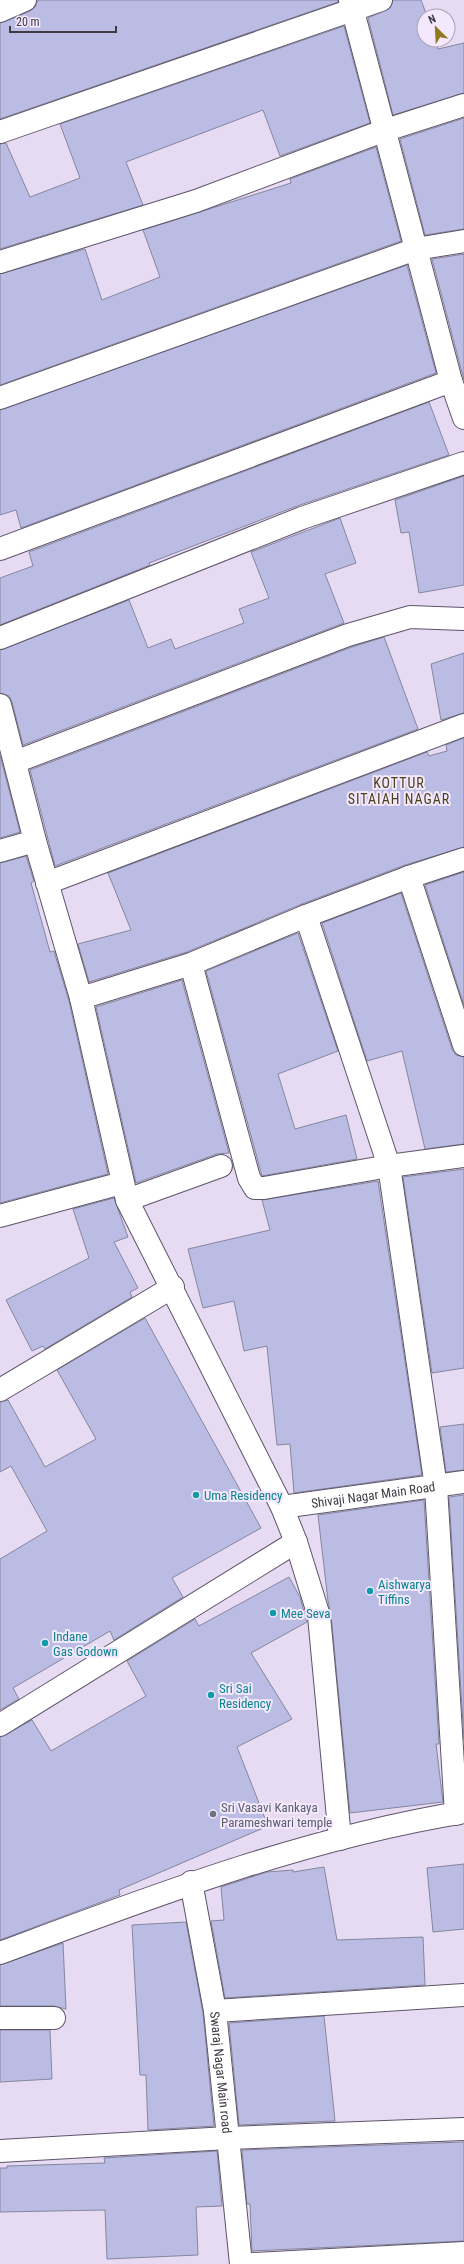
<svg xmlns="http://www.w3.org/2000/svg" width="464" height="2264" viewBox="0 0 464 2264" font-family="'Roboto Condensed',sans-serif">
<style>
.building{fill:#babce3;stroke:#85869f}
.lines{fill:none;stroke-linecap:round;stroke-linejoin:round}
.street-casing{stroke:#5f5469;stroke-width:24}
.street{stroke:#fff;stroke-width:22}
.culture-dot{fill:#0f9aa8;stroke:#f3e8fd;stroke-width:1.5}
.worship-dot{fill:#6b7280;stroke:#f3e8fd;stroke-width:1.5}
.labels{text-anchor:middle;stroke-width:4;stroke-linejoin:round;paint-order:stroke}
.culture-label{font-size:13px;fill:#0d838f;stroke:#f3e8fd;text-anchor:start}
.street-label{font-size:13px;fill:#3f3a44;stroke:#f3e8fd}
.worship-label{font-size:13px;fill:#5b616d;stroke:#f3e8fd;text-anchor:start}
.neighbourhood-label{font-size:14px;letter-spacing:1px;fill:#4c4118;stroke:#f3e8fd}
</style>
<rect width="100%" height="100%" fill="#e7daf3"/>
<g class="building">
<path d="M38,0H338V2L0,119V23L30,11L35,7Z"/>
<path d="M393,0H421L427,16H424V40H435L438,49L464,43V93L393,115L368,18L390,8Z"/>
<path d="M344,26L370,123L280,156L263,110L126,162L143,205L0,249V144L6,143L30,197L80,178L60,124Z"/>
<path d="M464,118V229L425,235L400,139Z"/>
<path d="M376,147L401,241L0,385V274L85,249L102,300L160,277L143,230L291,183L290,179Z"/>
<path d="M464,254V380L432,259Z"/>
<path d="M407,265L436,373L21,528L16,510L0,515V410Z"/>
<path d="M429,402L449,455L297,506L149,563L150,565L0,625V578L33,566L29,552Z"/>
<path d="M464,476V585L419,593L409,532L401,533L395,500Z"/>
<path d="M340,518L356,563L325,574L344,623L23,745L12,702L9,696L0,693V650L129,600L148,648L171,639L175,649L244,623L239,609L269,598L251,552Z"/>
<path d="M384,637L418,729L55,866L30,770L352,647Z"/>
<path d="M464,653V713L441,720L431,664Z"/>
<path d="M464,738V847L405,865L302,904L187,952L89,982L78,944L131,930L108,873L427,752L429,756L447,751L446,745Z"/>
<path d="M0,755L20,832L0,838Z"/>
<path d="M26,856L34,881L31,883L50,952L54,951L69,1001L108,1174L0,1203V863Z"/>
<path d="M464,872V1005L425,885Z"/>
<path d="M401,893L452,1049L456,1055L464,1057V1144L425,1149L402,1051L367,1061L322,923Z"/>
<path d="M298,933L338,1051L278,1074L295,1129L346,1115L357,1159L262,1176L206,971Z"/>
<path d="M182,980L229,1153L217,1154L136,1183L96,1007Z"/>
<path d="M464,1169V1368L432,1373L403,1177Z"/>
<path d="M378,1181L422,1475L294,1493L290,1444L277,1445L267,1346L244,1351L234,1301L203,1308L188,1249L270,1230L262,1200Z"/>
<path d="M114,1198L128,1237L114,1242L138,1288L130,1292L132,1297L45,1349L43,1346L32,1351L6,1300L89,1258L73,1209Z"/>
<path d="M145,1318L261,1528L172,1578L183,1597L114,1640L110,1631L13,1688L19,1699L0,1710V1559L47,1531L11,1466L0,1472V1402L8,1400L45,1467L96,1439L57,1370Z"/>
<path d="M464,1424V1470L446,1472L440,1427Z"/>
<path d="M464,1495V1740L449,1497Z"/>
<path d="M424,1500L439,1744H436L443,1802L350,1813L331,1615L328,1601L318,1515Z"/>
<path d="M289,1577L300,1597L307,1622L251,1653L292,1719L237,1747L268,1826L119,1890L120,1895L0,1940V1737L32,1720L51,1751L146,1696L127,1661L195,1619L199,1626Z"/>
<path d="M464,1864V1929L433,1932L427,1868Z"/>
<path d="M324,1867L337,1940L423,1937L425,1985L225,1998L211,1921L224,1920L221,1887L267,1872L293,1870V1872Z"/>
<path d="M186,1922L203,2013L214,2126L148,2130L146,2075H140L132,1925Z"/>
<path d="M63,1943L66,2009L54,2006H0V1965Z"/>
<path d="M324,2016L335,2121L239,2125L229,2023Z"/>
<path d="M0,2030H50L52,2079L0,2082Z"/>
<path d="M464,2142V2241L252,2251L250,2204H247L242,2150Z"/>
<path d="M217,2151L222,2206L196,2207L198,2255L107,2259L105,2210L0,2212V2168H7V2166L105,2163L104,2158Z"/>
</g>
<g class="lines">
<g class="street-casing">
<g id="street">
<path d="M350,0L451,381L464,418"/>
<path d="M0,11L25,0"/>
<path d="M0,132L381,0"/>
<path d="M0,262L196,201L383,131L464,105"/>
<path d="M0,398L416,249L464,241"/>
<path d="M0,549L451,381"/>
<path d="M0,638L302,518L464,463"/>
<path d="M0,705L35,841L81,998L127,1200L282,1507L296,1542L319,1616L340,1839"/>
<path d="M15,762L348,635L410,617L464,619"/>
<path d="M0,851L35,841"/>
<path d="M409,877L464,1045"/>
<path d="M47,883L464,725"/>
<path d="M306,916L389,1166L436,1487L456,1814"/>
<path d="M191,964L249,1178L255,1188H264L389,1166L464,1156"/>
<path d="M81,998L191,964L306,916L409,877L464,859"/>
<path d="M127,1200L221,1166"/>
<path d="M0,1216L122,1183"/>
<path d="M0,1390L173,1287"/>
<path id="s1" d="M282,1507L464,1482"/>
<path d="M0,1725L296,1542"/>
<path id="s2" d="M191,1882L215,2011L241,2264"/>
<path d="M0,1953C151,1897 304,1838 464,1812"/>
<path d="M215,2011L464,1995"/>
<path d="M0,2018H54"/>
<path d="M0,2151L228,2138L464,2129"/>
<path d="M252,2264L464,2253"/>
</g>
</g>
<use href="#street" class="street"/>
</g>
<g class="culture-dot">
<circle cx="196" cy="1495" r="4"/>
<circle cx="370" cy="1591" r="4"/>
<circle cx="273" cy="1613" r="4"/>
<circle cx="45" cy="1643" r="4"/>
<circle cx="211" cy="1695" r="4"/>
</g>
<circle class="worship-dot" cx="213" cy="1814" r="4"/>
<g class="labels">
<g class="culture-label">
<text x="204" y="1500">Uma Residency</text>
<text x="378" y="1589">Aishwarya<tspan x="378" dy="15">Tiffins</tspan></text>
<text x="281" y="1618">Mee Seva</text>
<text x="53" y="1641">Indane<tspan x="53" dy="15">Gas Godown</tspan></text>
<text x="219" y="1693">Sri Sai<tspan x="219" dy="15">Residency</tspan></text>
</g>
<g class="street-label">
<text dy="5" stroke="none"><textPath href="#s1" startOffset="92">Shivaji Nagar Main Road</textPath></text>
<text dy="5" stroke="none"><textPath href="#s2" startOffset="193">Swaraj Nagar Main road</textPath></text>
</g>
<g class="worship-label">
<text x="221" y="1812">Sri Vasavi Kankaya<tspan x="221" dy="15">Parameshwari temple</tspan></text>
</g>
<g class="neighbourhood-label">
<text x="399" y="788">KOTTUR<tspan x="399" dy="16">SITAIAH NAGAR</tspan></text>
</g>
</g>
<g transform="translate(436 28) rotate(336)"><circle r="19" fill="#f3e8fd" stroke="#aba2b3"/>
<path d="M0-3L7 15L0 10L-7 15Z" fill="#91791f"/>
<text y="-6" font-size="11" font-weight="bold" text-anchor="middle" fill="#3f3a44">N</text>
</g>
<path d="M10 26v6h106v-6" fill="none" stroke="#3f3a44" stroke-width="2"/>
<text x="16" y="26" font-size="12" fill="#3f3a44" stroke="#f3e8fd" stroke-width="3" paint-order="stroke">20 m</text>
</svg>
